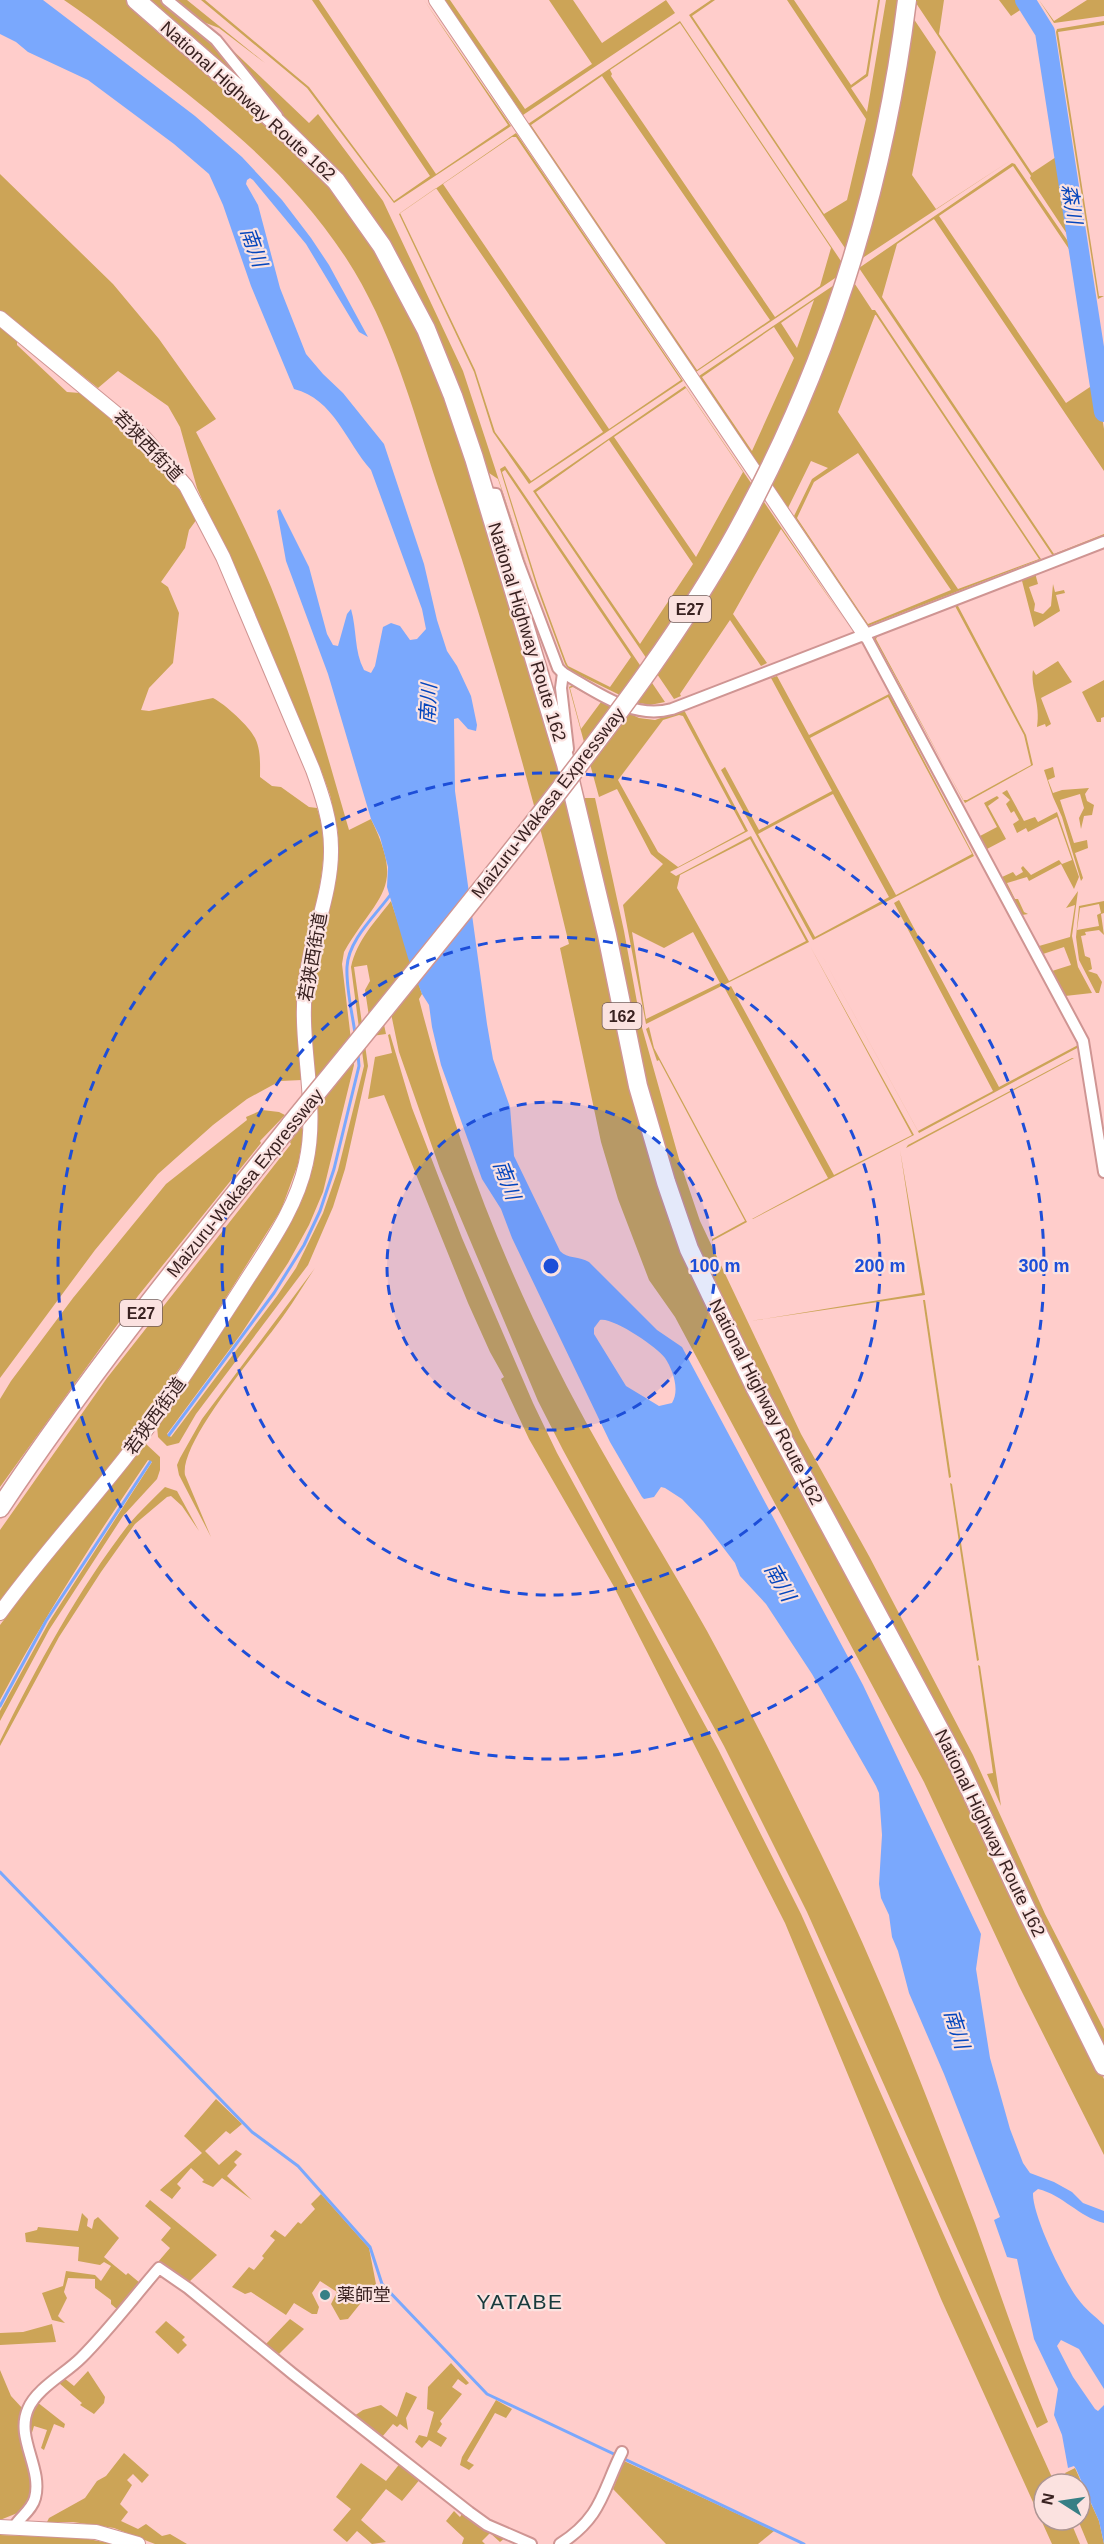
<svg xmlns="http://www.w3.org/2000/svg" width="1104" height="2544" viewBox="0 0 1104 2544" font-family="Helvetica,'Noto Sans JP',sans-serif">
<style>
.green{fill:#cca457;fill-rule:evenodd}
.water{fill:#7aa8fd;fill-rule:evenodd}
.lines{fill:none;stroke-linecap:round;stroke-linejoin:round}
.stream{stroke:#7aa8fd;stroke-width:3}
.river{stroke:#7aa8fd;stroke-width:20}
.street-casing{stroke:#cf9593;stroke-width:14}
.secondary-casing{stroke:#cf9593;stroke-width:16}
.highway-casing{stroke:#cf9593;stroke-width:21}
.street{stroke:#fff;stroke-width:10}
.secondary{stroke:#fff;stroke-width:14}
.highway{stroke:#fff;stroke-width:18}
.highway-bridge-casing{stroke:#cf9593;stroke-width:21;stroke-linecap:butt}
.highway-bridge{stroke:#fff;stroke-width:18}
.ring{fill:none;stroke:#1d4ed8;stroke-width:3;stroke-dasharray:10 8}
.poi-dot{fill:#377f85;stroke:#fbe2e0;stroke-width:2}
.labels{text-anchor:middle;stroke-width:4.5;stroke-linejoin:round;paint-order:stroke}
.shield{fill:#fbe2e0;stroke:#735c5a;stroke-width:1.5}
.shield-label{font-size:16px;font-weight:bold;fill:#392221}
.street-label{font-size:18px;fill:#392221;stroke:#fbe2e0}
.poi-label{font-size:18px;fill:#392221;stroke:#fbe2e0;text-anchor:start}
.water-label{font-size:20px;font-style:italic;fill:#0546bd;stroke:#fbe2e0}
.quarter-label{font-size:21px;letter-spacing:1.5px;fill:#173a3c;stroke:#fbe2e0}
.centre{fill:#1d4ed8;stroke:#fbe2e0;stroke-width:3}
.ring-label{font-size:18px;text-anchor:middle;font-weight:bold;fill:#1d4ed8;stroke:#fbe2e0;stroke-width:4.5;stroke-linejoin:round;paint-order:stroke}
</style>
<rect width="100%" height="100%" fill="#ffcdcb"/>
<g class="green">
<path d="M64,0H127L301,151L363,225L437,368L545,709L661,1184L923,1707L1104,2079V2155L1019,1986L924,1782L675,1317L649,1280L618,1199L601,1142L560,948L569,944C532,789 488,635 437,484C412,407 391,327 346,258C297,183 232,128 162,74C130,49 98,23 64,0Z"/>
<path d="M144,0H161L215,45L264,104Z"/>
<path d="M174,0H187L265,63L219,28L198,20Z"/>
<path d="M201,0H205L309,87L394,201L430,176L312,0H319L436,174L508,125L424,0L511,126L394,203L307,88Z"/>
<path d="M444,0H450L525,109L592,64L549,0H573L602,43L666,0L675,13L523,115Z"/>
<path d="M711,0H715L692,16L824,214L847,200L866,119L787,0H794L851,85L866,74L878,0H880L868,76L851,88L867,112L886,0H901L936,52L912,175L936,209L1011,160L855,263L689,15Z"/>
<path d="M914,0H944L939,34L1032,173L1059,155L1041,30L1025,7L1011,16L999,0H1022L1041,29L1075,241L1067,234L1030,178L1031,176Z"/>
<path d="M1039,0L1054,21L1087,0H1104V16L1054,23Z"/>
<path d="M680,21L847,270L696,372L528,124ZM680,23L831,248L820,286L775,317L611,76L612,74L610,70ZM602,76L770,320L697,370L531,125Z"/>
<path d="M1104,21V25L1058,32L1099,296H1104L1098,299L1056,32L1057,29Z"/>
<path d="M224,42L309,123L318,114L383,201L463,371L534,587L498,479L483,469L440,347L286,119Z"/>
<path d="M516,133L683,381L529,484L493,432L474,372L399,214ZM512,137H516L681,380L609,429L443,184ZM436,188L603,432L531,481L495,432L475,370L400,213Z"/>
<path d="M1012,163L1015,164L1076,253L1104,429V471L934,219L897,244L882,297L1054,554L1104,534V537L1053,556L859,268ZM1013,166L1073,255L1093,385L1066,403L939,216Z"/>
<path d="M0,174L113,284L159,339L216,419L196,432C223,483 249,534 271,587C303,666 325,748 349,830L371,819C406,891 378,893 344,952L342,964L354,1065L323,1192L309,1225L288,1263L241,1334L167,1434L171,1437L277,1296L296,1268L323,1213L338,1170L364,1066L351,967C357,940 375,922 391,901L422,994L419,999C451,1125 497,1249 556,1365C602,1457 657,1542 707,1631C747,1704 784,1779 821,1854C880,1974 928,2099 975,2223C999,2290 1021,2356 1048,2422L1037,2428L807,1912L724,1746L563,1450L538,1401L440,1169L399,1052L388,999L379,1001L386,1034L372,1036L365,990L370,981L367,965L354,967L368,1066L345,1169L333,1207L308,1265L196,1414L179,1443L167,1446L158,1437L157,1426L284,1234L302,1200L313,1167L318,1121L311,1044V993L315,959L336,870L338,852V832L330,795L321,770L197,488L180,427L168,406L118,371L98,388L0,310Z"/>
<path d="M849,275L872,310H875L1041,559L868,626L794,516L812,479L828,468L811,461L788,508L699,376ZM814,300L797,348L781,323ZM875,315H876L1039,559L958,589L838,412ZM774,327L794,358L752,451L702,377ZM858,453L951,590L868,624L797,518L814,482Z"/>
<path d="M0,327L17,341V345L67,392L80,393L137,440L173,479L197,519L189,530L185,548L161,582L168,587L179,613L173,663L149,688L141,710L149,711L213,698C225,704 249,726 255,738C261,750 260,764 260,777L272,786L281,787L309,807L317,808C337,866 305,926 298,984C294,1015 299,1049 302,1080L280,1081L247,1099L213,1125L158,1174L95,1250L0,1378Z"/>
<path d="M685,386L845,621L781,529L733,614L767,663L761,666L730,620L680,694L681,696L674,699L533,491ZM686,388L743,472L696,557L614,437ZM609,440L693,564L640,644L536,492Z"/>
<path d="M505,466L665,702L650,705L634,702L569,670L565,664L537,588L500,469ZM505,470L631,657L610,687L568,666L566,662L538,586L502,472Z"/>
<path d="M1035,573L1038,584L1029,587L1035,604L1034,611L1043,614L1051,606L1053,584L1055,592L1064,590L1065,593L1056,595L1060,611L1034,627L1021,577Z"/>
<path d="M957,604L1026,735L1033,765L965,803L874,638L876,634ZM955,606L1024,735L1031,765L967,800H963L876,639L878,635Z"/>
<path d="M1058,661L1072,682L1041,698L1051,724L1046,727L1045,724L1037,727C1041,704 1030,687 1033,670L1036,675Z"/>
<path d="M777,676L809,735L889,694L974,856L813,940L721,770L725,767L759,830L832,791L771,678ZM888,697L972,854L896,895L810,738ZM833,794L889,897L815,937L758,834Z"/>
<path d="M1104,680V717L1101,718V722H1097L1082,692Z"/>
<path d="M573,685L639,718L655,720L684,710L748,831L670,872L676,876L751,836L809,942L646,1024L623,905L663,864L651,854L617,789L599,797L569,687ZM573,687L601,702L581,729L570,688ZM679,715L683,716L745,831L678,867L658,852L618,780L663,720ZM750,839L806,941L729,981L677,888L680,875ZM632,932L664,948L693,932L720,983L646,1019Z"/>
<path d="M1053,767L1055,777L1048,780L1053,793L1062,790L1089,788L1085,794L1087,801L1094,805L1092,815L1084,816L1081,829L1079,818L1084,808L1080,794L1060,800L1074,843L1087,840L1088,848L1075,853L1083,878L1081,881L1062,817L1053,797L1044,770Z"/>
<path d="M1007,790L1024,821L1035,817L1038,822L1057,812L1079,877L1074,889L1061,864L1029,881L1027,877L1007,883L1015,899H1018L1024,912L1028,914L1022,915L1002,877L1013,872L1016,876L1023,872L1021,868L1023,866L1031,875L1059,860L1062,864L1072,860L1057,817L1028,832L1026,828L1017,833L1013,824L1019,820L1014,811L1011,813L1006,804L1010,800L1002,793Z"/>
<path d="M997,796L999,798L988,806L1006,839L987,849L980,836L997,827L984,803Z"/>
<path d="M580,798H595L624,931L641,1024L679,1159L700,1221L801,1434L869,1556L973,1755L1045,1914L1104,2029V2052L793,1447L694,1246L659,1143Z"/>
<path d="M1078,891L1072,936L1078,967L1092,993L1065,996L1026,925V922L1039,946L1070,937L1075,905L1066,908ZM1064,947L1071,965L1052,971L1043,954Z"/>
<path d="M899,900L999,1087L1078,1045L1079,1047L919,1133L816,945L918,1131L993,1091L894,903Z"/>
<path d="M1104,901V913L1101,914L1104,935L1099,930L1085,932L1086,935L1081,936L1085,956L1090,958L1092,969L1088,971L1097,974L1102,982L1099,993H1096L1079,960L1076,937L1079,906ZM1099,904L1101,913L1097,915L1099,926L1077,930L1080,908Z"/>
<path d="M810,946L914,1135L753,1219H752L828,1178L725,989L731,986L834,1175L912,1135Z"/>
<path d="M649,1027L654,1048L747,1222L712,1241V1239L745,1221L659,1060L657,1061L646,1029Z"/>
<path d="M390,1034L412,1108L462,1238L533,1403L557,1453L718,1749L801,1914L1032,2433L1055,2484H1044V2520H1070L1080,2544H1052L941,2299L785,1923L613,1585L529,1439L501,1379L504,1377L490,1352L468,1303L384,1095L368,1099L375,1057L392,1053L388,1035Z"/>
<path d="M1072,1058H1074L906,1148L908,1145Z"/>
<path d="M262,1110L279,1112L285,1115L260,1141L261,1143L138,1296L0,1487V1399L11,1381L73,1298L166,1184L247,1120L246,1117Z"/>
<path d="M301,1127L304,1131L298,1164L281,1210L198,1342L118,1455L0,1600V1530L107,1378L291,1144L290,1142Z"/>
<path d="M900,1150L925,1295L751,1321L922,1293Z"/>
<path d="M315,1268C304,1284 295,1300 284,1315C263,1346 179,1441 185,1475L211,1537L179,1475L177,1465L180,1458L202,1419Z"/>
<path d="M923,1300H925L951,1477L949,1478Z"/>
<path d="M146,1444L160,1457V1470L157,1479L123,1516L49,1630L0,1721V1711L49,1622L152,1462L148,1460C95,1538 44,1617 0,1700V1625L53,1555Z"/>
<path d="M950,1483L952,1484L979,1660L977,1661Z"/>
<path d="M165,1487L177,1491L199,1531L182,1506L171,1496L167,1497L135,1524L101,1572L59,1637L0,1746V1741C37,1666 78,1590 129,1524C140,1511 153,1499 165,1487Z"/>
<path d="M978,1665L980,1666L1001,1806L987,1774L993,1773Z"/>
<path d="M216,2099L242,2124L230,2134L226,2131L205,2151L219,2165L236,2150L242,2154L234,2162L237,2165L227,2176L252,2200L222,2178L213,2187L202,2182L204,2180L191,2168L177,2184L181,2188L172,2199L160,2190L202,2153L184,2136Z"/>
<path d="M321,2194L369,2248L376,2284L348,2319L340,2320L331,2304L337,2292L320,2281L312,2293L319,2307L317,2314H312L294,2303L286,2315L251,2292L245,2294L232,2287L249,2267L254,2270L264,2258L262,2256L275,2240L270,2236L275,2230L285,2237L298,2222L301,2224L315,2209L311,2204Z"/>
<path d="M150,2200L217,2255L189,2282L158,2262L170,2248L161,2240L171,2228L145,2206Z"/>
<path d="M82,2213L88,2219L87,2226L92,2229L94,2220L98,2217L119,2238L104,2257L126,2275L128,2273L140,2283L118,2310L111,2304V2300L95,2288V2279L68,2278L64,2292L67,2298L58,2316L65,2323L52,2320L42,2293L63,2286L66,2271L95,2275L101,2281L111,2266L104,2262L100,2265L78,2261L79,2247L26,2242L25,2233L37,2230L38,2227L78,2231Z"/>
<path d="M290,2319L304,2329L278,2355L265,2345Z"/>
<path d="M166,2321L185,2337L182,2340L187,2345L178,2354L155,2332Z"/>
<path d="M52,2324L56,2342L0,2345V2333L23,2332Z"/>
<path d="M451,2363L469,2383L466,2385L458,2379L452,2387L462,2394L440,2421L442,2424L437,2432L447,2438L441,2447L429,2440L422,2448L415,2442L419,2435L427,2437L434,2412L427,2409L428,2387Z"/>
<path d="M0,2370L11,2396L23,2409L34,2479L32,2500L20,2512L0,2520Z"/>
<path d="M88,2371L105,2397L104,2403L94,2414L80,2405L82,2403L59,2383L64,2378L74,2386Z"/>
<path d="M406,2392L417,2397L406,2418L408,2430L400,2424L397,2427L393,2424L382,2437L354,2416L363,2410L381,2405L397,2417Z"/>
<path d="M496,2400L512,2409L506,2418L495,2413L467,2461L474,2465L469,2470L460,2465L462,2457Z"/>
<path d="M37,2402L65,2424L64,2428L54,2424L44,2450L41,2448L47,2430L34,2426L30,2439L29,2416Z"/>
<path d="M124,2453L149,2475L142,2483L133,2474L127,2480L132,2485L120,2504L128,2512L121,2521L138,2529L146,2524L162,2536L170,2534L187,2544H155L114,2528L73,2522H47L49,2518L85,2498L97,2481L106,2476Z"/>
<path d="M624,2461L774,2531L758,2544H666L613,2489Z"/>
<path d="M401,2462L421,2478L402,2501L386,2489L361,2520L386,2542L372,2544L357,2531L347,2542L333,2530L351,2509L336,2497L361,2463L386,2481Z"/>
<path d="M1075,2468L1099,2521L1104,2544H1088L1078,2520L1080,2484H1070L1065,2473Z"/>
<path d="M454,2511L460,2517L464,2511L506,2537L500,2542L490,2533L482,2541L485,2544H462L464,2538L446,2521Z"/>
<path d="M0,2535L83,2538L114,2544H0Z"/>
</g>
<path class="water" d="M0,0H43L195,116L242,157L282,200L311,238L329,265L368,337L359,332L306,244L253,180L250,178L247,180L246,184L258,205L280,288L306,354L323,374L343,393L384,444L424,564L437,620L447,651L457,666L471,696L477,725L476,731L468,729L458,718L454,719L455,791L487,1024L493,1059L510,1107L514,1156L560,1251C567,1259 580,1256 589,1262L657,1330L682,1347L863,1685L981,1934L976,1969L990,2058L1010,2129L1023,2163L1030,2173L1054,2182L1072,2192L1083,2203L1104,2211V2223C1079,2217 1063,2195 1038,2189L1033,2193C1032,2215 1064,2281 1078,2299C1085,2309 1095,2316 1104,2325V2389L1079,2349L1061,2340L1057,2346L1073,2377L1095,2409L1098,2411L1104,2405V2544L1099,2521L1076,2469L1074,2466L1068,2468L1062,2435L1054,2415L1058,2389L1034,2339L1017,2259L1007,2257L994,2220L1000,2217L944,2074L909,1993L898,1951L892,1937L889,1915L881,1898L879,1884L882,1835L879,1793L876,1786L812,1674L766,1604L740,1576L735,1563L703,1521L682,1499L665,1488L661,1487L654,1497L644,1499L642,1497L610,1442L512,1238L501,1209L482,1179L441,1065L432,1027L429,1005L422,994L408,958L387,887L388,867L380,837L371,819L328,674L286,561L277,511L280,509L309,567L327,634L333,645L338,646L347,614L351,609C357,630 354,651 364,670L371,673L375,666L383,627L391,623L400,626L410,640L417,639L426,629L422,609L371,470C346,442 334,399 294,389L251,286L223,205L209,174L174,144L88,80L28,52L16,42L0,34ZM600,1320C613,1317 657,1347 665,1358C673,1370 680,1390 672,1403L659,1406L626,1386L594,1334V1328Z"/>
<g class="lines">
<g class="stream">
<path d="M355,1033C352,1012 346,988 347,967C348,940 376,915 391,894"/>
<path d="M169,1435L274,1293L304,1245L320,1211L334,1169L359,1066L358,1054"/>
<path d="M0,1706L46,1621L150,1462"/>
<path d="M0,1872L252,2132L298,2166L370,2247L382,2284L487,2394L804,2544"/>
</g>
<path class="river" d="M1025,0L1045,32L1104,412"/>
<g class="street-casing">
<g id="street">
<path d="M167,0L216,40L277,116"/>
<path d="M485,493L496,494L518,562L558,668L563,673C597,692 632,720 672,709L1104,542"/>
<path d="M865,635L1083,1041L1104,1172"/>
<path d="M563,673L561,688L568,749"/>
<path d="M14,2527C20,2517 32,2510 35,2498C43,2468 15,2438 28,2409C37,2388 65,2374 81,2358C109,2330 133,2298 159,2268L188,2288L293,2374L469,2512L487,2525L531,2544"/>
<path d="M560,2544C602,2517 602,2492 622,2452"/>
</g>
</g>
<g class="secondary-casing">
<g id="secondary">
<path d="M436,0L865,635"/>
<path d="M0,318L142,435L186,486L223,557L313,770C322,795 331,821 331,848C332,895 309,941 305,988C299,1047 319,1105 306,1163C296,1210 266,1249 241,1289C204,1346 167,1404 125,1458C84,1510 39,1559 0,1613"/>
<path d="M0,2527L96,2532L138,2544"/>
</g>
</g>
<g class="highway-casing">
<g id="highway">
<path d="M136,0L276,122L336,181L382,246L426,329L453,396L474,458L566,764L607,935L638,1086L666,1182L689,1249L756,1389L958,1764L1029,1915L1104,2066"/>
<path d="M0,1508C89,1374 191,1249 291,1124"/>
</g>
</g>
<use href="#street" class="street"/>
<use href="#secondary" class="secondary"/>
<use href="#highway" class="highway"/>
<g class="highway-bridge-casing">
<path id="highway-bridge" d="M291,1124C379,1016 468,908 554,797C619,713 684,627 736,533C827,368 884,187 907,0"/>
</g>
<use href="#highway-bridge" class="highway-bridge"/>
</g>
<circle cx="551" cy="1266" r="164" fill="#1d4ed8" fill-opacity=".12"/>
<g class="ring">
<circle cx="551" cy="1266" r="164"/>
<circle cx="551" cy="1266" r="329"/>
<circle cx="551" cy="1266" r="493"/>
</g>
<circle class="poi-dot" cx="325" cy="2295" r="6"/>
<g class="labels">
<g class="shield">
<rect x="669" y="596" width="42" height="26" rx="4.5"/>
<rect x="602.5" y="1003" width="39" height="26" rx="4.5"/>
<rect x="120" y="1300" width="42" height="26" rx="4.5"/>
</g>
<g class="shield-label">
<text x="690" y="615">E27</text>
<text x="622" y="1022">162</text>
<text x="141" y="1319">E27</text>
</g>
<g class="street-label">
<text transform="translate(248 101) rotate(42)" y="6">National Highway Route 162</text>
<text transform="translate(148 446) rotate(46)" y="6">若狭西街道</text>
<text transform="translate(527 632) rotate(73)" y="6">National Highway Route 162</text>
<text transform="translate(548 803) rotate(-52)" y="6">Maizuru-Wakasa Expressway</text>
<text transform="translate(313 957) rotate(-80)" y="6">若狭西街道</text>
<text transform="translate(245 1183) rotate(-51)" y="6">Maizuru-Wakasa Expressway</text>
<text transform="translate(766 1402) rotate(63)" y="6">National Highway Route 162</text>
<text transform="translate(155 1416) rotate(-54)" y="6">若狭西街道</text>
<text transform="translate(990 1833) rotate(64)" y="6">National Highway Route 162</text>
</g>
<g class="poi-label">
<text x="337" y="2301">薬師堂</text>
</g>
<g class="water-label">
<text transform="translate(1072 204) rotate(81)" y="7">森川</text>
<text transform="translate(254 247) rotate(70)" y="7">南川</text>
<text transform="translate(428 704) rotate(-87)" y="7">南川</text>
<text transform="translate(507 1180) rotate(69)" y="7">南川</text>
<text transform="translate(780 1582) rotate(60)" y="7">南川</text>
<text transform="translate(957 2029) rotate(72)" y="7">南川</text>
</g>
<g class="quarter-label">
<text x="520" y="2309">YATABE</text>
</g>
</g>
<circle cx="551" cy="1266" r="9" class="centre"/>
<g class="ring-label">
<text x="715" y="1272">100 m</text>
<text x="880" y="1272">200 m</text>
<text x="1044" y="1272">300 m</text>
</g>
<g transform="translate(1062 2502) rotate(282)"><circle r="28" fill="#fbe2e0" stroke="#ad9594" stroke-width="1.5"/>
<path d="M0-4.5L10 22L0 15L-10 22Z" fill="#377f85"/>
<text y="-9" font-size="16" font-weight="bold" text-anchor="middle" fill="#392221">N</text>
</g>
</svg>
